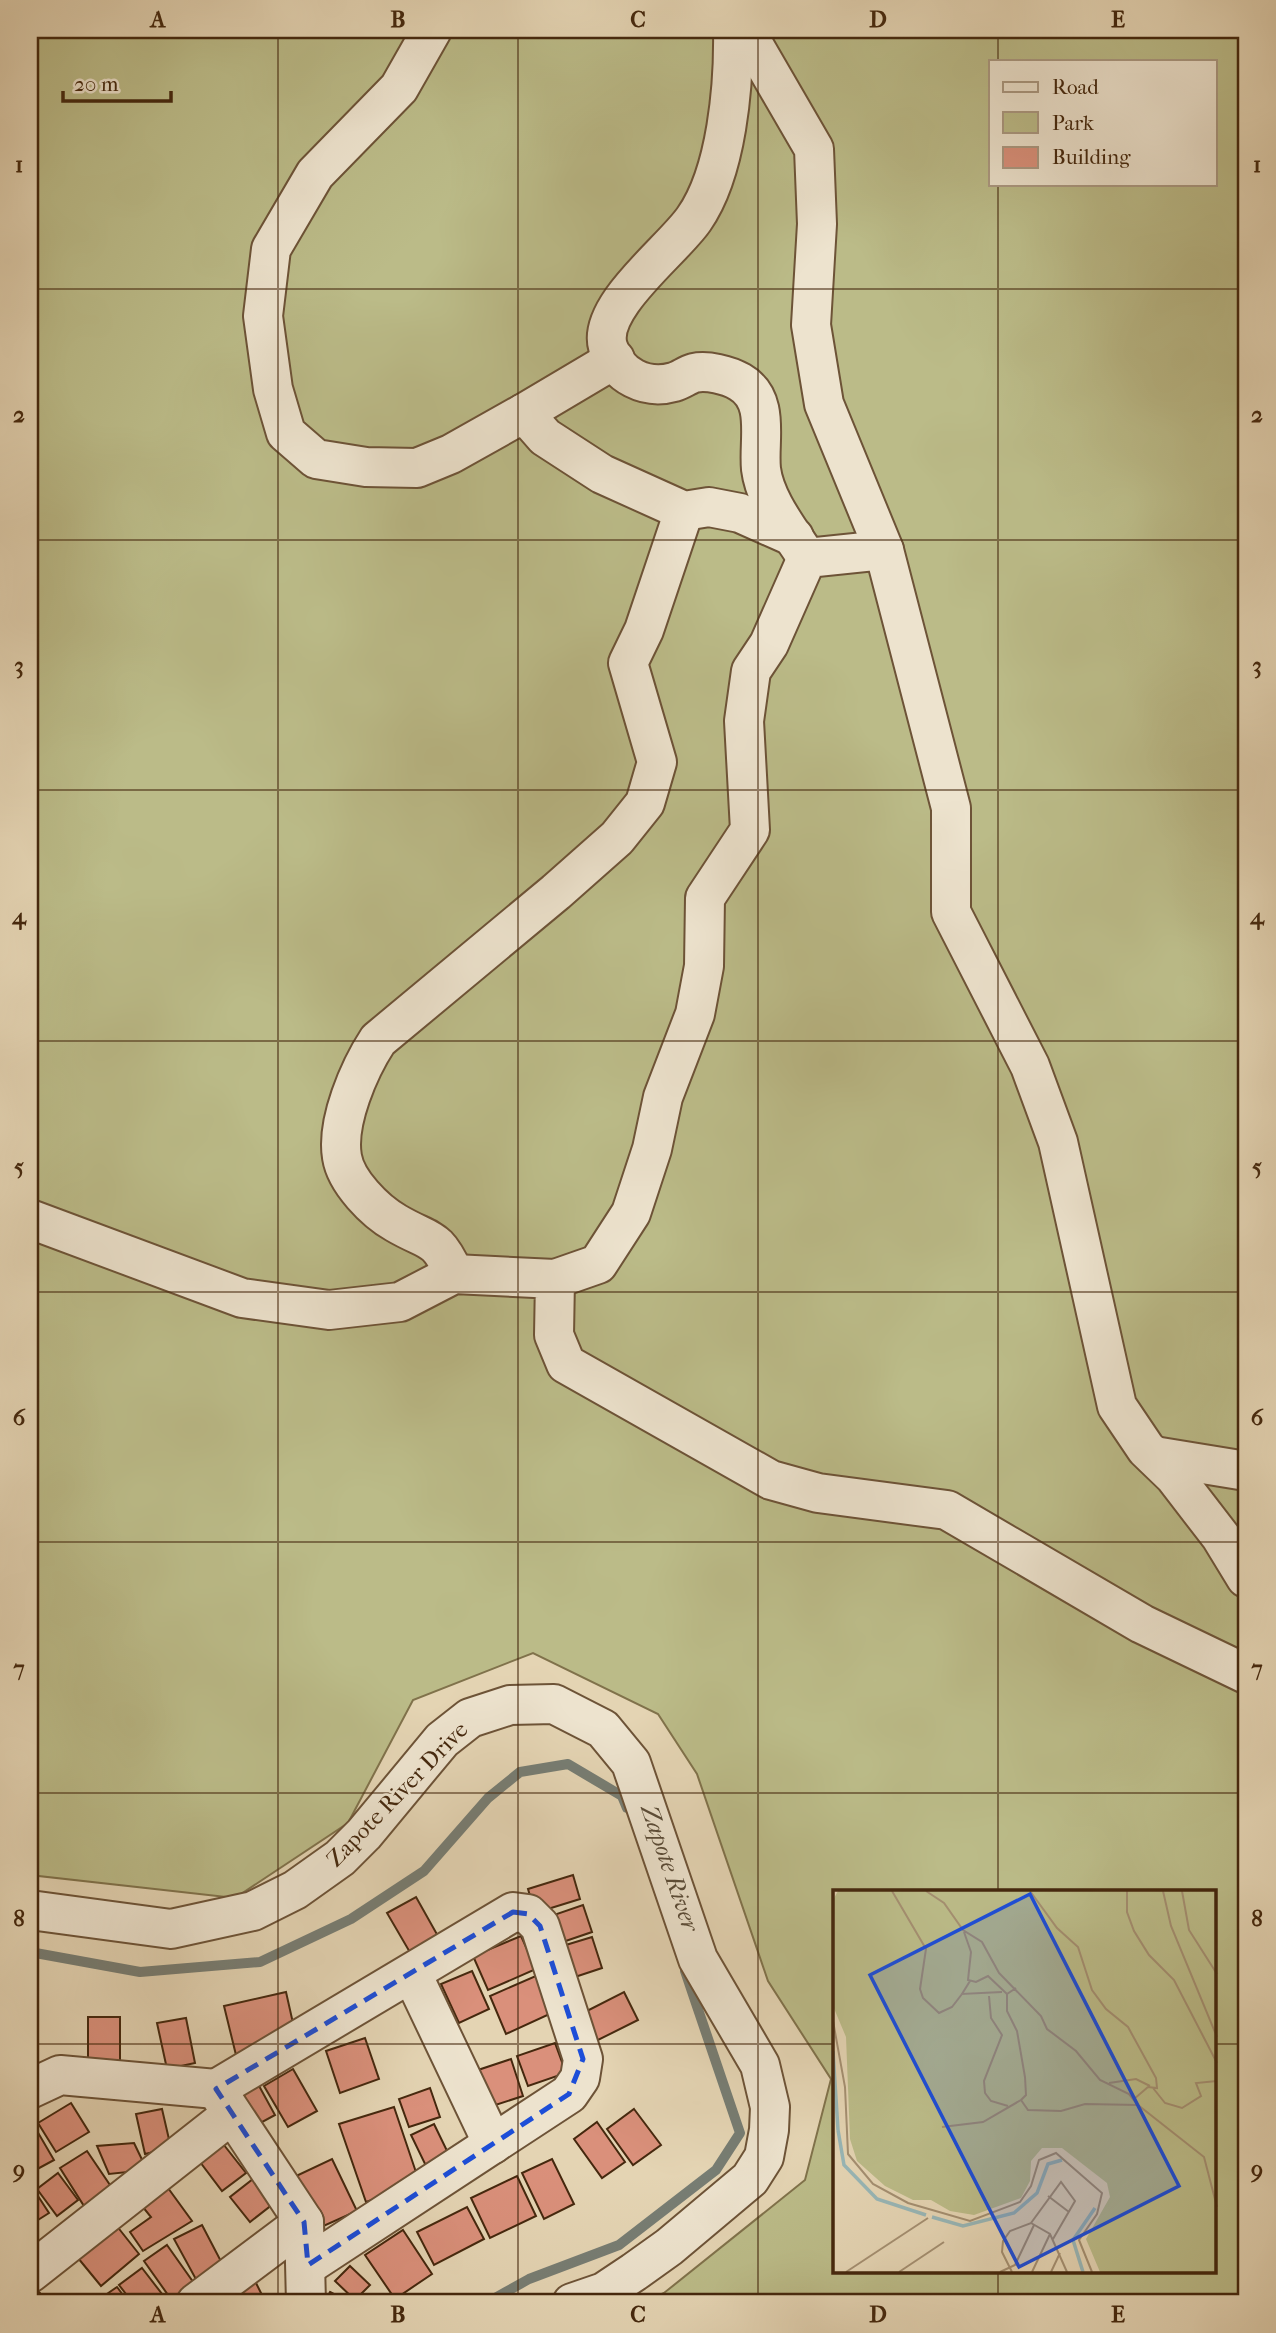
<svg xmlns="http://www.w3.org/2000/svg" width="1276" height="2333" viewBox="0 0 1276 2333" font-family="'IM FELL French Canon',serif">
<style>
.green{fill:#bb8;stroke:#80724b;stroke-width:2;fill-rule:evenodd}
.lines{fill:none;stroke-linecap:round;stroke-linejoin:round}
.stream{stroke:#777d73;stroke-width:10}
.building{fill:#da907b;stroke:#45280e;stroke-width:2}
.minor-casing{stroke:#6d5337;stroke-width:42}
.minor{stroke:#ede3ce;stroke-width:38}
.marked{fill:none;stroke:#1d4ed8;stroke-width:5;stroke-dasharray:14 9;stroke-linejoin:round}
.grid{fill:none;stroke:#45280e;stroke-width:2;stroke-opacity:0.55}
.labels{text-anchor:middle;stroke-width:5;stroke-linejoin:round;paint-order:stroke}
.street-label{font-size:23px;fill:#45280e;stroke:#ede3ce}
.water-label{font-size:24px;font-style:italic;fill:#5a4c38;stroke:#ede3ce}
.inset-river{fill:none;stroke:#98b6b6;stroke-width:3.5}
.inset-road{fill:none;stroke:#a48f71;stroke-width:2}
.view{fill:#1d4ed8;fill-opacity:0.15;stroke:#1d4ed8;stroke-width:3.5}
.inset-edge{fill:none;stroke:#45280e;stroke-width:3.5}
.neatline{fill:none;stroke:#45280e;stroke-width:2.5}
.grid-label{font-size:23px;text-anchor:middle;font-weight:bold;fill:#45280e}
</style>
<rect width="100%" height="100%" fill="#e4d4b3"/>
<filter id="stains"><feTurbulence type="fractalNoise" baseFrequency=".00286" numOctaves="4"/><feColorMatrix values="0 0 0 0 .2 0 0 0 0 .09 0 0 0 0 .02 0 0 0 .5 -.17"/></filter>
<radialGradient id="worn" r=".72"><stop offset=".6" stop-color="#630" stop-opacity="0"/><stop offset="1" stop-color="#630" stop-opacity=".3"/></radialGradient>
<path class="green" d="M30,30H1246V2303H640L664,2293L805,2180L831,2079L768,1981L697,1774L658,1714L533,1653L413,1700L348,1823L235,1898L30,1875ZM991,61H1215V184H991ZM835,1892H1215V2272H835Z"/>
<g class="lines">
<g class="stream">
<path d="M30,1952L140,1972L260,1962L351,1919L424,1871L488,1798L520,1772L568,1764L622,1796L627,1808"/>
<path d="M486,2303L529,2279L619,2245L716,2170L740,2133L685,1971"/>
</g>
</g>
<g class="building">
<path d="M573,1875L580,1899L535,1913L528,1889Z"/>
<path d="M416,1897L443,1945L415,1961L387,1913Z"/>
<path d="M583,1905L592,1932L554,1945L545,1918Z"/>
<path d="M521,1936L536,1969L488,1990L473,1956Z"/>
<path d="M592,1937L602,1968L566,1980L556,1948Z"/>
<path d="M472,1971L489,2009L459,2023L441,1984Z"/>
<path d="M538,1975L554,2012L506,2034L490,1996Z"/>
<path d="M286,1992L297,2041L236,2055L224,2006Z"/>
<path d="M624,1992L638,2020L594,2042L579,2015Z"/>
<rect x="88" y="2017" width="32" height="48"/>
<path d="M186,2018L195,2063L167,2069L157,2023Z"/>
<path d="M365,2038L379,2079L340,2093L326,2051Z"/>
<path d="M555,2043L566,2073L528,2086L517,2056Z"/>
<path d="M511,2059L523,2096L483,2109L472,2072Z"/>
<path d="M293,2069L317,2111L288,2127L264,2086Z"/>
<path d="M258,2084L275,2115L249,2129L232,2099Z"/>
<path d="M430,2088L440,2117L409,2127L399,2099Z"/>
<path d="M71,2103L89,2132L56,2152L38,2123Z"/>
<path d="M394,2107L420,2184L366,2202L339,2124Z"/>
<path d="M162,2109L171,2148L145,2154L136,2114Z"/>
<path d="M634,2109L661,2145L633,2165L607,2129Z"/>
<path d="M597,2122L625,2162L602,2178L574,2139Z"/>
<path d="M33,2124L54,2160L30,2173V2126Z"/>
<path d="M434,2124L450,2157L427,2168L411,2135Z"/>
<path d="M220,2140L246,2173L222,2191L197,2158Z"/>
<path d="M134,2143L147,2170L109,2174L97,2146Z"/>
<path d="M87,2151L112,2188L84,2206L60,2168Z"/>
<path d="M332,2159L357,2211L319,2228L294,2177Z"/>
<path d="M552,2159L574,2204L544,2219L522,2173Z"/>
<path d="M58,2173L78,2200L57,2216L37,2189Z"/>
<path d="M517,2176L536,2216L490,2238L471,2198Z"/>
<path d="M253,2179L273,2204L250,2222L230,2197Z"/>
<path d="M168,2188L192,2221L143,2251L130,2232L151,2217L142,2206Z"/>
<path d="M36,2193L49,2213L30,2225V2197Z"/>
<path d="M467,2207L484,2239L434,2265L417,2232Z"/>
<path d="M116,2225L139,2254L101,2286L78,2258Z"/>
<path d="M202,2225L225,2269L198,2283L174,2239Z"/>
<path d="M403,2230L432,2274L395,2299L365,2255Z"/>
<path d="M167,2245L196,2286L173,2302L144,2261Z"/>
<path d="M350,2266L370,2285L355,2300L335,2281Z"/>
<path d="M142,2268L169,2303H133L119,2285Z"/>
<path d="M254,2279L266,2303H227Z"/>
<path d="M117,2287L129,2303H94Z"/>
<path d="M36,2288L48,2303H30V2293Z"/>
<path d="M330,2292L351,2303H324Z"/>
</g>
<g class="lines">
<g class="minor-casing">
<g id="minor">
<path d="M432,30L399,88L315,174L271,249L263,316L273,389L286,433L316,459L366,467L417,468L451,454L524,413"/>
<path d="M733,30C734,85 727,172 694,219C673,250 596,307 608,347C617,376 646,390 674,382C681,380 687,375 694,373C707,370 728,375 740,382C771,400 758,440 761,469C765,501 790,531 807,558"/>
<path d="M745,30L814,149L817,224L811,325L824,404L884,550L951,808V912L1030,1066L1058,1142L1117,1406L1146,1449L1174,1476L1221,1537L1246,1578"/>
<path d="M615,359L524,413L545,437L602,474L684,511L709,507L740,513L794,537"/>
<path d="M30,1219L242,1298L329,1310L400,1302L454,1274L555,1279L554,1335L566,1364L771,1480L818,1493L947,1510L1142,1624L1246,1674"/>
<path d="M454,1274C436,1234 430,1243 396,1223C375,1211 346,1182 342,1157C336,1122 359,1069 378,1040L556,892L617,838L645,803L657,762L628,663L644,630L684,511"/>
<path d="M555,1279L598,1264L631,1213L652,1149L663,1097L695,1014L704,966L705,898L750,830L744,721L751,671L769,644L807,558L884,550"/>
<path d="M1154,1456L1246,1471"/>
<path d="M30,1910L171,1929L253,1911L295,1890L340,1858L364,1834L442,1740L470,1718L510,1705L554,1704L603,1729L631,1763L698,1959L760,2065L770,2107L769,2130L764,2157L750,2179L669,2247L634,2272L604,2292L572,2303"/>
<path d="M412,1974L493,2144"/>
<path d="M30,2089L60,2075L216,2089L304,2222L306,2303"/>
<path d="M216,2089L513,1912L528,1914L540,1926L583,2059L580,2078L569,2094L308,2265"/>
<path d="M30,2273L232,2114"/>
<path d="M196,2303L304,2222"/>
</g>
</g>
<use href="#minor" class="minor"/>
</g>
<path class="marked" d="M513,1912L528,1914L540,1926L583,2059L569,2094L308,2265L304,2222L216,2089Z"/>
<path class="grid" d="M278,30V2303M518,30V2303M758,30V2303M998,30V61M998,184V1892M30,289H1246M30,540H1246M30,790H1246M30,1041H1246M30,1292H1246M30,1542H1246M30,1793H1246M30,2044H835M1215,2044H1246M998,2272V2303"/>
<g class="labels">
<g class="street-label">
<text transform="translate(397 1794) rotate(-46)" y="8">Zapote River Drive</text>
</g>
<g class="water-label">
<text transform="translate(670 1868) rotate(71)" y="8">Zapote River</text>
</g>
</g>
<g transform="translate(833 1890)">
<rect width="383" height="383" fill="#e4d4b3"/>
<path d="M5,1H383V382H267L253,349L277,307L274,293L229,258H209L198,271L197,291L188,308L141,325L117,321L98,310H80L52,296L24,271L17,249L13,147L0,116V10Z" fill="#bb8"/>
<path class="inset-river" d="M0,161L5,240M5,240L11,275L44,309L93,325M99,327L130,336L181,323L204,303L215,274L229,270M250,382L240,350L262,318"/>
<path class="inset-road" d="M59,1L93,59L87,99L90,108L106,123L119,117L129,104M93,1L111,13L130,40L149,52L166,83L208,126L214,139L243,161L267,190L296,204L305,215M197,1L224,38L245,57L259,100L273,119L295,137L323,188L324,198L315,197L301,209M294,1V22L301,41L316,65L341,90L384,173M330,1L338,36L384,147M349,1L356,40L384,84M131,42L138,62L135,90L143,92L155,86L174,104M137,91L129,104L169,102M183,98L174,104V121L184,141L192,187L193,205L188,210M156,106L158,128L169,145L151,191L152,203L158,211L175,216M0,131L12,197L15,264L40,294L75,313L137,331L187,312L198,296L206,270L223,263L269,303L264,324L246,350L259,382M276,193L303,189L317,196M320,198L332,213L349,218L368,206L363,193L384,191M109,237L150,232L188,210L195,220L228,221L252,214L305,215L371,267L384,317M215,306L236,322M198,333L228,292L242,311L220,349M13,382L95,328M66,382L111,352M167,382L182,375L201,335M179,382L169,362L170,351L177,341L198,333L217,344L234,382M199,382L217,344M218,382L227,363"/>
<path class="view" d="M197,4L346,296L186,377L37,85Z"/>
<rect width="383" height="383" class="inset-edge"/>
</g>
<rect width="1276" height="2333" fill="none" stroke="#e4d4b3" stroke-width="77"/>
<rect x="989" y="60" width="228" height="126" fill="#ede3ce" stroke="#aa9881" stroke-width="2"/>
<rect x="1003" y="82" width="35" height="10" fill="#ede3ce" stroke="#aa9881" stroke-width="2"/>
<text x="1052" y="94" font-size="21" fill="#45280e">Road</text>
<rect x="1003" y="112" width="35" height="21" fill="#bbbb88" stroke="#aa9881" stroke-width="2"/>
<text x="1052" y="130" font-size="21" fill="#45280e">Park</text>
<rect x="1003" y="147" width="35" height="21" fill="#da907b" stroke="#aa9881" stroke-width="2"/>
<text x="1052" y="164" font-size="21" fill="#45280e">Building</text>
<path d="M63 91v10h108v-10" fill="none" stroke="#45280e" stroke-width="3.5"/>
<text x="74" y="91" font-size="21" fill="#45280e" stroke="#ede3ce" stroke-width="5" paint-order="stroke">20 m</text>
<rect x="38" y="38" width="1200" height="2256" class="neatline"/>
<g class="grid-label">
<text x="158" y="27">A</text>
<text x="398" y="27">B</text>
<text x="638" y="27">C</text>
<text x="878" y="27">D</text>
<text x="1118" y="27">E</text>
<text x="19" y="172">1</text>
<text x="1257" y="172">1</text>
<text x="19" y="422">2</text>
<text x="1257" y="422">2</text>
<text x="19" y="673">3</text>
<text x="1257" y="673">3</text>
<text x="19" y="924">4</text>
<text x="1257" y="924">4</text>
<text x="19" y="1174">5</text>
<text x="1257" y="1174">5</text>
<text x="19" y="1425">6</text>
<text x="1257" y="1425">6</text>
<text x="19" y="1676">7</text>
<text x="1257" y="1676">7</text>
<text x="19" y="1926">8</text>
<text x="1257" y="1926">8</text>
<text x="19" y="2177">9</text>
<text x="1257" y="2177">9</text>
<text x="158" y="2322">A</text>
<text x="398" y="2322">B</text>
<text x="638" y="2322">C</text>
<text x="878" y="2322">D</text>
<text x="1118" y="2322">E</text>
</g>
<rect width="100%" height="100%" filter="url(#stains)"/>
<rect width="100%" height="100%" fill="url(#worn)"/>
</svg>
